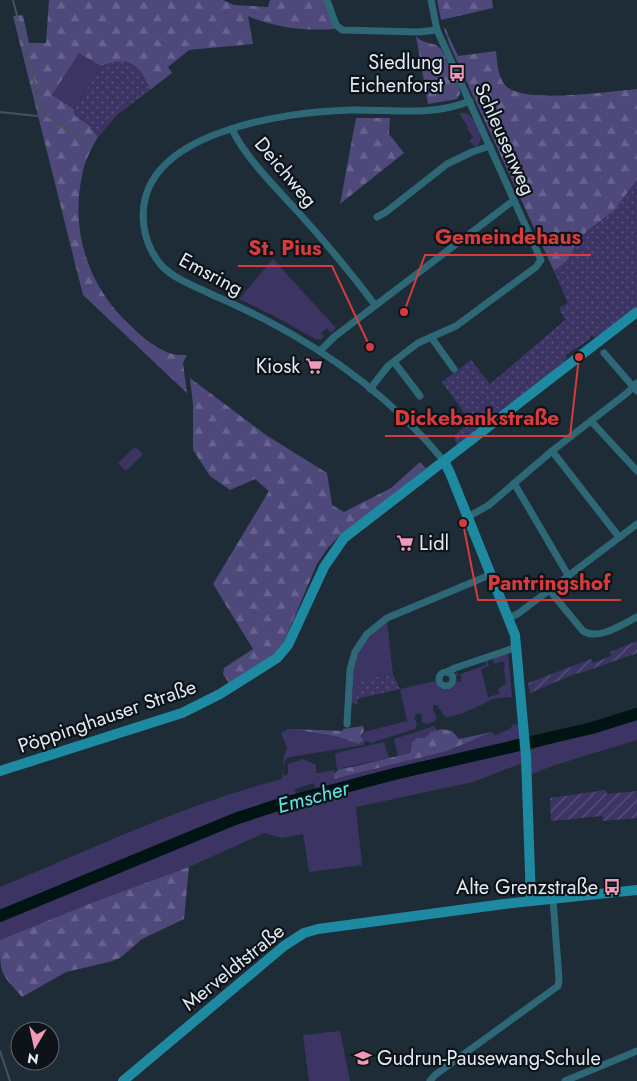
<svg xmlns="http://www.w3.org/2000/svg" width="637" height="1081" viewBox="0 0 637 1081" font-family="Jost,sans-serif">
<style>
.grass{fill:#3c3564}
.forest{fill:url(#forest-firs)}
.park{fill:url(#park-dots)}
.garden{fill:url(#garden-furrows)}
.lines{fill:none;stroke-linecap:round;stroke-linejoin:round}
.stream{stroke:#445457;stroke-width:2}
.river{stroke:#001414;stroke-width:12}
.street{stroke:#2e6877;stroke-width:7}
.secondary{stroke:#1e8aa2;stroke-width:10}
.labels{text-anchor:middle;stroke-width:4.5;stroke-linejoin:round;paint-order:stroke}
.poi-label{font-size:20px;fill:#e1eaf2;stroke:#0d1318;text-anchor:end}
.street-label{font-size:20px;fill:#e1eaf2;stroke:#0d1318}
.water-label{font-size:21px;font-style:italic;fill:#62e3e2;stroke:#0d1318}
.leader{fill:none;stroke:#d73b3c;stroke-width:2}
.callout-dot{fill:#d73b3c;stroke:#0d1318;stroke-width:2}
.callout-label{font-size:21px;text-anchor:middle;font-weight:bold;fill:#d73b3c;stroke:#0d1318;stroke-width:4.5;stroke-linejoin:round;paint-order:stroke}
</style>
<defs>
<pattern id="forest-firs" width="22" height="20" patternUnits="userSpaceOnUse" patternTransform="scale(1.25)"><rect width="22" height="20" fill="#4e487b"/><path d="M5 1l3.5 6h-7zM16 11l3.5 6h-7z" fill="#67638e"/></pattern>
<pattern id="park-dots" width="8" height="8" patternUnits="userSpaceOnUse" patternTransform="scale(1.25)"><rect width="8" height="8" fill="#3c3564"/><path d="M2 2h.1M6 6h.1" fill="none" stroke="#58527b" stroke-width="1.8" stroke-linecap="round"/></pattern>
<pattern id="garden-furrows" width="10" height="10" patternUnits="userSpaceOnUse" patternTransform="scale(1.25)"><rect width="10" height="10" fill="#3c3564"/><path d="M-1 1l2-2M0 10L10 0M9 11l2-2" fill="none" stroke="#58527b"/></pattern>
</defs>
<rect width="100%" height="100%" fill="#1d2c37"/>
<g class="grass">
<path d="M79,52L101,66L74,109L52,95Z"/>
<path d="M459,113H466C476,118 487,140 476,147L469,141L473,137L467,128L468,127Z"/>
<path d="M273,259L336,328L331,333L327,328L321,333L324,337L320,340L315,339L278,318L239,299Z"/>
<path d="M135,447L143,454L126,471L118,463Z"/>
<path d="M387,621L393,674L358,680L357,699L358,705L351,702C351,662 356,647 387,621Z"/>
<path d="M508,653L512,697C505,698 495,697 489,701C480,706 454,718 445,717L437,705H433V710L437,718L435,721C430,723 425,726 421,721L422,719L421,714H416L414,718C416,722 419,724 415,729L371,743L366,741L363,745L290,757C282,760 284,767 283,774L286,776L288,774V764L303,759L316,765V773H318L335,770L334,774V779L447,751L492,732L495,735L510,729L513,724L519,725L521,741L316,790L314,783L295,789L296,795L269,801L187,832L0,910V887C92,849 185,804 282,779L284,756L287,748L281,733L288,729H293L341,738L359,744L364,732L407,721L400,689L435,681L441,689C449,691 454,689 457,681L461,682V675L456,676V671L458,675L486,665L484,660H487L489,666L481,669L488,697L500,694L498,689L506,684L504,670L505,666L503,661L494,664L492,657Z"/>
<path d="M637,719V740L552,766L530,775L529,750Z"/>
<path d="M434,726L437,731L431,732L425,738H417L412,742L410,753L398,756L394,739Z"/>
<path d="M384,742L389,758L337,769L335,754L336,753Z"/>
<path d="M521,751L522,765L520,764L473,782L356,807L362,865L309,872L303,834L282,838L264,833L189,867L91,903L0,940V920L135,864L249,819L368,787L456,765Z"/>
<path d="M340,1031L350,1081H309L303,1035Z"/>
</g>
<g class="forest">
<path d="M49,0H223L234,5L268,7L270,0H324L334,29C305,31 276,28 248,16L253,44L189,50L168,67L172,73L150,90C140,63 127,57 101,66L79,53L52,95L74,109L75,116L88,124L98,137C91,149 84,162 82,176C70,232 89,288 131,326C142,337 156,349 172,354C176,355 182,355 187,355L183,363L187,393L83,295L13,16L23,15L29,43H46Z"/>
<path d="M437,0H492L493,8L441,20Z"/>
<path d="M444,28H445L458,56L496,51C497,61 498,77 505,85C521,105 612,91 637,89V180L614,211L587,231L579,240L567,261L554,271L450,46Z"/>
<path d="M416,36C423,45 434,41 441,49L459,87L460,94L457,99L428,104Z"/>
<path d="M356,118H390L389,134L404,153L340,204Z"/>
<path d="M190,378L266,435L327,473L332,505L344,512L391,488L420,462L426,468L342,535L341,534L328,548L317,564L281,649L276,655L229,683L223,674L224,668L253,649L213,584L269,491L255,479L230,490L210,476L193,450V405Z"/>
<path d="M363,726L364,731L361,736L363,740L359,744L338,737L293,729L342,731L343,729Z"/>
<path d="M442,729L452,731L459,739L492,732L447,751L334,779V774L339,769L352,767L410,753L412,742L417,738H425L431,732Z"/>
<path d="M189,867L184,919L142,939L120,958L109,962L66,972L22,997C0,972 0,975 0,940L91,903Z"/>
</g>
<g class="park">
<path d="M125,61C138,65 146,78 150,90L117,115L98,137L88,124L75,116L74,109L101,66L113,62Z"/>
<path d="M637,180V307L596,337L591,336L589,340L566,355L567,358L558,367L457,445L454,436L470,421L442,382L471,360L490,384L565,320L559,308L568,303L554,271L567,261L579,240L587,231L614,211Z"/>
<path d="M393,674L400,689L357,699L358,680Z"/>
</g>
<g class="garden">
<path d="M637,641V653L578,674L577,673L530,693L528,683L591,659L593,663L611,656L610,652Z"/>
<path d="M606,790L607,794L637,791V818L603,821L602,816L551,821L550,798Z"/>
</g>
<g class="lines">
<g class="stream">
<path d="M13,0L42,113L83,139"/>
<path d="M0,112L37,116"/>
<path d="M0,1051L10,1081"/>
</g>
<path class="river" d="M0,916L235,819L284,803L394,774L592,728L637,714"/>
<g class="street">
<path d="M327,0L336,25L342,30L419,32L437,30"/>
<path d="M232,129C244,156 278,190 299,213C326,243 351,273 375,305"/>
<path d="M377,217L386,212L447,164L472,152L490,146"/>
<path d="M431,337L454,369"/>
<path d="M320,351L334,337L514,200"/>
<path d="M604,353L637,391"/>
<path d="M394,362L420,396"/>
<path d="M370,389L388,366L410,349L418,343L456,326L536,267L541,260L437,30L431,0"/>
<path d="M591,421L637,471"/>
<path d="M552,451L619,537"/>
<path d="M444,461C395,402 332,354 264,319C248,311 232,303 215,296C197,287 175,280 161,265C152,254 146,241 144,227C136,171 186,143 231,129C267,117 313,111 351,110C391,109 431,117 470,101"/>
<path d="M514,483L568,575"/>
<path d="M468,517L489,505L552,451L627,393L637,383"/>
<path d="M550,591L583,631C598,641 623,624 637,617"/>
<path d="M509,618L519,613L637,524"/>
<circle cx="446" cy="679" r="7"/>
<path d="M447,672L455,668L517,647"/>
<path d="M347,724L350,670L355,652L367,634L387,618L492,574"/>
<path d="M430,1081L435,1075L558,986L559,980L553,899"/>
<path d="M565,1081L637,1051"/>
</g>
<g class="secondary">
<path d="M444,461L450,473L515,635L526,757L531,901"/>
<path d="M0,771L182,713L220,694L277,658L288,645L324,567L344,538L637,312"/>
<path d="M123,1081L284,946L304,933L318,929L504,904L637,890"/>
</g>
</g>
<defs>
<g id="bus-bare" transform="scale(1.35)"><path d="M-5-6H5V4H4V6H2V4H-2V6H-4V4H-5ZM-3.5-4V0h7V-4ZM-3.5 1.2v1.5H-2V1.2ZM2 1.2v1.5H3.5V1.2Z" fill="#f09ab7" stroke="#0d1318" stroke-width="2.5" paint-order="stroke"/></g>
<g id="supermarket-bare" transform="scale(1.35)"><path d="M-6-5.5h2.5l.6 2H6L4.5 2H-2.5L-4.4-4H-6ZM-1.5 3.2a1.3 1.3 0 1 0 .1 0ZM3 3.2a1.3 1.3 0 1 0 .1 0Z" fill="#f09ab7" stroke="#0d1318" stroke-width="2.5" paint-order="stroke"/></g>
<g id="school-bare" transform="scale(1.35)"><path d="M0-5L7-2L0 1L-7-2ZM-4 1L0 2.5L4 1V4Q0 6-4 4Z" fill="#f09ab7" stroke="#0d1318" stroke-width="2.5" paint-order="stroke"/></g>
</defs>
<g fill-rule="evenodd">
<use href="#bus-bare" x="457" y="73"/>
<use href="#supermarket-bare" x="314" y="366"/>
<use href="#supermarket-bare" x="405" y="543"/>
<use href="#bus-bare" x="612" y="887"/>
<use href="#school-bare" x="363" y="1058"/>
</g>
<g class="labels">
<g class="poi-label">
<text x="443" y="69">Siedlung<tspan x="443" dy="23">Eichenforst</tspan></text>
<text x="300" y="373">Kiosk</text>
<text x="419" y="550" text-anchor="start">Lidl</text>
<text x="598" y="894">Alte Grenzstraße</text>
<text x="377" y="1065" text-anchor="start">Gudrun-Pausewang-Schule</text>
</g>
<g class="street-label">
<text transform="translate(505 139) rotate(66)" y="7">Schleusenweg</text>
<text transform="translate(286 172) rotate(50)" y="7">Deichweg</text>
<text transform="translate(211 274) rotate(28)" y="7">Emsring</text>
<text transform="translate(107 716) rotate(-19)" y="7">Pöppinghauser Straße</text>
<text transform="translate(233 967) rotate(-39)" y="7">Merveldtstraße</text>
</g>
<g class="water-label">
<text transform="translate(313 797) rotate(-15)" y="7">Emscher</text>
</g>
</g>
<path class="leader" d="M404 312L425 255H591M370 347L332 266H238M579 357L570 436H385M463 523L478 600H621"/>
<g class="callout-dot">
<circle cx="404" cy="312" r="5"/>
<circle cx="370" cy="347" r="5"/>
<circle cx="579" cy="357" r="5"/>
<circle cx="463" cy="523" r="5"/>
</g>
<g class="callout-label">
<text x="508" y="244">Gemeindehaus</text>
<text x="285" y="255">St. Pius</text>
<text x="477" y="425">Dickebankstraße</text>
<text x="549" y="590">Pantringshof</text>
</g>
<g transform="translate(35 1046) rotate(189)"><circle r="24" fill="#0d1318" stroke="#62696f"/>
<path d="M0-4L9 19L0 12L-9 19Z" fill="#f09ab7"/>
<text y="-8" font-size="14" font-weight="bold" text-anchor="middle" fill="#e1eaf2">N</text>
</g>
</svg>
